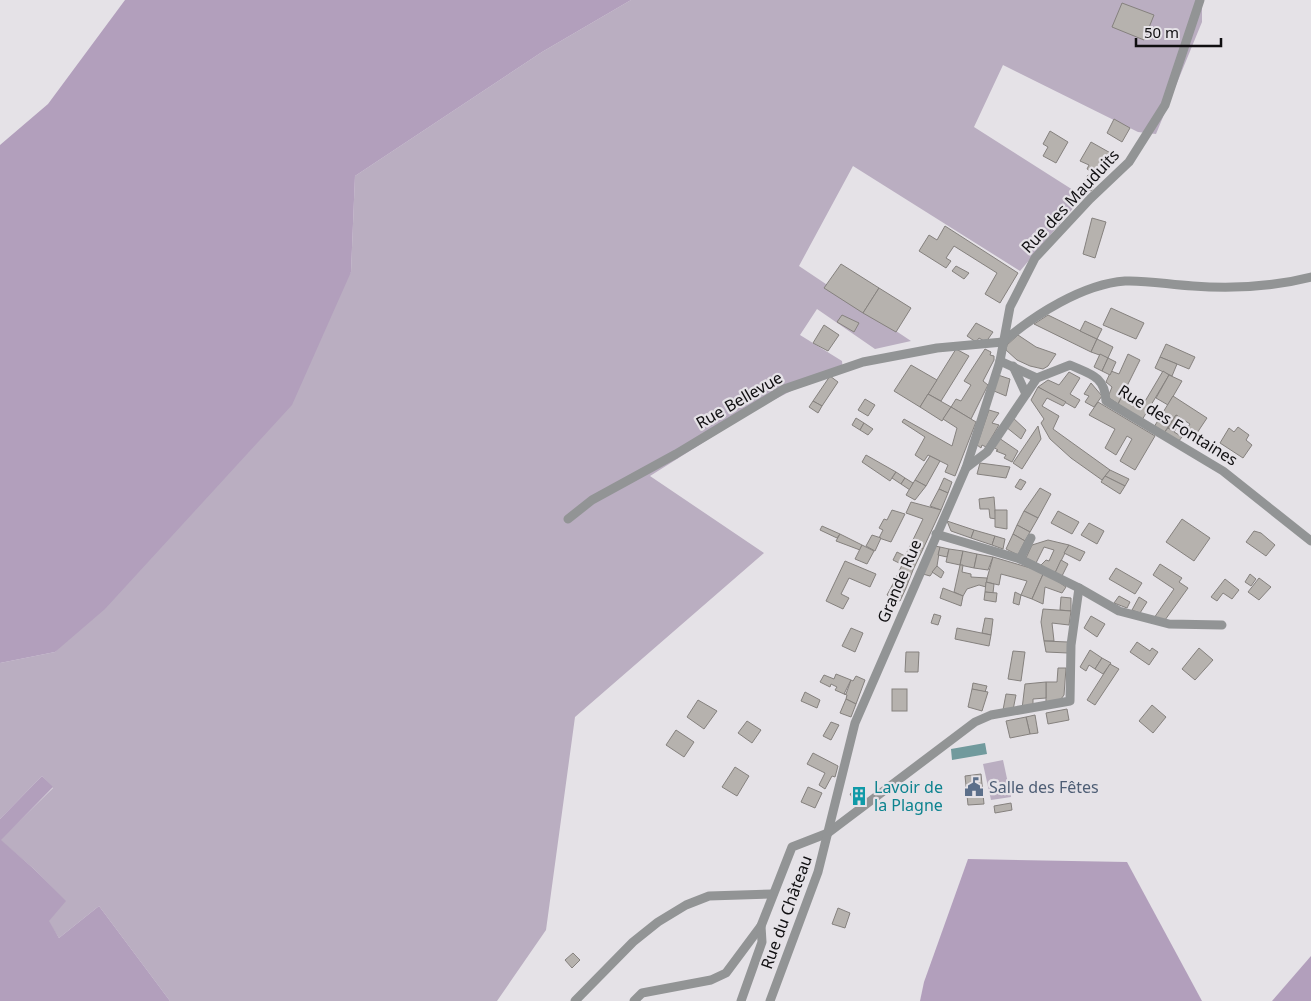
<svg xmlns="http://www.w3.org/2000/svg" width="1311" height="1001" viewBox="0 0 1311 1001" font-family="'Noto Sans',sans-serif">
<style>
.green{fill:#baaec1}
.forest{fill:#b29fbc}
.water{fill:#719a9d}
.building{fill:#b6b2ae;stroke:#85817e}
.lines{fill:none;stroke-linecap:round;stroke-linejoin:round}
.minor{stroke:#929495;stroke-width:9}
.labels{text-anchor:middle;stroke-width:4.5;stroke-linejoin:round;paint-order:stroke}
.street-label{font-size:16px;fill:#100f11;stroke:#e5e2e7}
.culture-label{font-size:16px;fill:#0d838f;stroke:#e5e2e7;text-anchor:start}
.service-label{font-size:16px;fill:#4e5e75;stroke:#e5e2e7;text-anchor:start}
</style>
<rect width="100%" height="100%" fill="#e5e2e7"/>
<g class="green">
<path d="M631,0H1202V22L1156,134L1138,132L1003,65L974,127L1073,190L1080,200L1020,271L853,166L799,266L911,341L875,349L817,309L800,335L842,361L843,371L793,390L758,408L650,476L764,553L575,717L546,930L497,1001H170L99,906L59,938L48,921L65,901L34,869L0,840L53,788L42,776L0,819V663L55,652L351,272L355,176L542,52Z"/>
<path d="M1003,760L1011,797L991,800L983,764Z"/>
</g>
<g class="forest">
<path d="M125,0H631L542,52L355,176L351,272L292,405L105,609L55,652L0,663V145L48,104Z"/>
<path d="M42,776L53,787L1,840L34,869L66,901L49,921L59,938L99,906L170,1001H0V819Z"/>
<path d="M968,859L1127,862L1202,1001H920L924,982Z"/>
<path d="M1311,956V1001H1272Z"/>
</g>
<path class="water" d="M985,743L987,754L952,760L951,749Z"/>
<g class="building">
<path d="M1122,3L1154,15L1144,40L1112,27Z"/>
<path d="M1114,119L1130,128L1122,142L1107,133Z"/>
<path d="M1050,131L1068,142L1056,163L1043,156L1048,147L1043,144Z"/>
<path d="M1091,142L1114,155L1100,176L1087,169L1089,165L1080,161Z"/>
<path d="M1088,175L1098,179L1091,191L1082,186Z"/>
<path d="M1092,218L1106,222L1095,258L1083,254Z"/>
<path d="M945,226L1018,273L1000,303L985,294L997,273L954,246L946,258L951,261L946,268L919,251L929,235L937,240Z"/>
<path d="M841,264L879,288L863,313L824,288Z"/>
<path d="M956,266L969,273L964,279L952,271Z"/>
<path d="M879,288L911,308L896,332L863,313Z"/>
<path d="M1111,308L1144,323L1136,339L1103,325Z"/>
<path d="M842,315L859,323L854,332L837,322Z"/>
<path d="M1048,315L1097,339L1091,352L1034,324Z"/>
<path d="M1085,321L1102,329L1097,339L1080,331Z"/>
<path d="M976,323L993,332L986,342L979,338L976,342L967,336Z"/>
<path d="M824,325L839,335L828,351L813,343Z"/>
<path d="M1018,335L1036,347L1056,354L1048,366L1043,369L1030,366L1017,360L1006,350L1007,345Z"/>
<path d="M1097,339L1113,347L1108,358L1091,352Z"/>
<path d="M1166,344L1195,357L1189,369L1160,357Z"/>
<path d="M956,349L969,356L941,401L928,394Z"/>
<path d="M985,349L991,352L990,355L994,356V360L983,381L988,385L971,419L951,407L956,399L961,401L971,385L964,381Z"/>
<path d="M1100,354L1108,358L1102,371L1094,367Z"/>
<path d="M1128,354L1140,360L1118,404L1108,397L1112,387L1106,382L1111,371L1119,374Z"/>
<path d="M1160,357L1177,364L1172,376L1155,368Z"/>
<path d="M1108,358L1116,362L1110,375L1102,371Z"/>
<path d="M911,365L937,380L920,407L894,391Z"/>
<path d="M1163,371L1169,375L1142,420L1118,404L1125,391L1144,403Z"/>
<path d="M1069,372L1080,378L1070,394L1080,400L1075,408L1038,387L1048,380L1059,385Z"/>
<path d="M998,375L1010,379L1006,396L994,391Z"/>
<path d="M1169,375L1182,381L1168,405L1156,398Z"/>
<path d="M830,376L838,382L822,406L813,401Z"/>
<path d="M1091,383L1102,396L1094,407L1085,402L1089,396L1084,394Z"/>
<path d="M1038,387L1066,402L1063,406L1047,398L1042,406L1059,416L1053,429L1110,470L1102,480L1071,458L1050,439L1041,423L1044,419L1031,400Z"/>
<path d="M928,394L951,407L942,421L920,407Z"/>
<path d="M1173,396L1207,418L1197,433L1188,427L1190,424L1176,415L1164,433L1154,427Z"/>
<path d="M865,399L875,405L868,416L858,410Z"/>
<path d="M813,401L822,406L818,413L809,407Z"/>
<path d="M1098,402L1155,436L1135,470L1120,461L1132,439L1127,436L1116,455L1105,448L1115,429L1089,415Z"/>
<path d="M951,407L976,422L955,476L945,472L948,465L928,455L924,461L915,455L925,437L902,422L904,419L952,446L957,428L943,419Z"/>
<path d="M989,410L999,413L992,423L999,425L986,447L982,445L981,448L977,445Z"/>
<path d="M1176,415L1182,419L1174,432L1168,428Z"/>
<path d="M1012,417L1026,430L1021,439L1006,427Z"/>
<path d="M856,418L864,423L860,430L852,425Z"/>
<path d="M864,423L873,429L868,435L860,430Z"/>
<path d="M1038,426L1041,439L1022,469L1013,463Z"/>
<path d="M1238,427L1249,435L1246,440L1252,445L1243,458L1220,443L1229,428L1234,432Z"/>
<path d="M1168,428L1182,437L1178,442L1164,433Z"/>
<path d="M999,438L1018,451L1012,462L1004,458L1006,455L996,451L998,450L993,447Z"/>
<path d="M866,455L896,472L890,481L862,462Z"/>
<path d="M930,456L940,461L926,486L915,480Z"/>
<path d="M980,463L1010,467L1006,478L977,474Z"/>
<path d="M1110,470L1129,479L1125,486L1105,476Z"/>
<path d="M896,472L905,478L901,484L892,478Z"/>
<path d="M1105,476L1125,486L1120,494L1101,482Z"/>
<path d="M905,478L913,483L910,490L901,484Z"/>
<path d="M944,478L952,482L948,493L939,489Z"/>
<path d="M1020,479L1026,482L1021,490L1015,487Z"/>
<path d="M915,480L926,486L915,500L906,495Z"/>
<path d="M1040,488L1051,494L1038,518L1024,511Z"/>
<path d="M939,489L948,493L941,510L930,506Z"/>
<path d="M994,497L995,510L996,519L990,518L989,509H980L979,499Z"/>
<path d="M911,502L941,510L923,549L911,544L923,519L906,513Z"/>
<path d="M892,510L905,514L891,542L879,538L883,530L879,528L884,519L887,520Z"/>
<path d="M995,510H1007V529L995,527Z"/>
<path d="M1024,511L1038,518L1030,532L1017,525Z"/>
<path d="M1058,511L1079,522L1072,534L1051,523Z"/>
<path d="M1182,519L1210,538L1194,561L1166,542Z"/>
<path d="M947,521L974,530L971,538L951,531Z"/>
<path d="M1089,523L1104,531L1097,544L1081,535Z"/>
<path d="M1017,525L1030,532L1025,541L1013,534Z"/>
<path d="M822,526L840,534L837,538L820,530Z"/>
<path d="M974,530L995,536L992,545L971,538Z"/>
<path d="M1254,531L1261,533L1275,545L1266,556L1246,542Z"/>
<path d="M840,534L862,545L860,550L836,541Z"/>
<path d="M1013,534L1025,541L1018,555L1006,549Z"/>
<path d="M872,535L881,538L875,551L866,546Z"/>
<path d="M995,536L1005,539L1003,549L992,545Z"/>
<path d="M1048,540L1069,545L1055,573L1041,565L1046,560L1049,561L1054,550L1044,547L1036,563L1026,558L1032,545Z"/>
<path d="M911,544L923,549L913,570L893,560L897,552L905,556Z"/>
<path d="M862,545L874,551L867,564L855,559Z"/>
<path d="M1069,545L1085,552L1080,561L1064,553Z"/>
<path d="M935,546L940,547L937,566L930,576L923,574Z"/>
<path d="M940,547L949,549L947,557L938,555Z"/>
<path d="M949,549L963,551L960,565L946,562Z"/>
<path d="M963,551L977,554L974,568L960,565Z"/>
<path d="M977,554L993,557L988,570L974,568Z"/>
<path d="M993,557L1044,572L1032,599L1021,595L1027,581L1001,574L999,585L986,582Z"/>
<path d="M1061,560L1068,564L1062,576L1055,573Z"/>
<path d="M845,561L876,574L870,587L849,578L841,594L849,598L843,609L826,601Z"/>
<path d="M1160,564L1182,578L1179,582L1188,588L1165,620L1154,618L1174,589L1153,575Z"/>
<path d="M902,565L913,570L906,588L894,582Z"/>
<path d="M960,565H963L962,572L971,574V577L987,578L986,587L979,585L967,589L963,596L954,592Z"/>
<path d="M937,566L944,572L941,578L932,572Z"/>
<path d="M1116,568L1142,583L1135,594L1109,579Z"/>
<path d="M1044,572L1066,587L1062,593L1045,587L1043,604L1032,599Z"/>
<path d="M1250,574L1256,579L1251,586L1245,582Z"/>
<path d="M1259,578L1271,587L1259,600L1248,592Z"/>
<path d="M1225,579L1239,590L1232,599L1223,593L1217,601L1211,597Z"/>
<path d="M894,582L906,588L900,601L887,595Z"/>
<path d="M986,582L994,584L993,593L985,592Z"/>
<path d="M943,588L963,596L961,606L940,598Z"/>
<path d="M985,592L997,593L996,602L984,600Z"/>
<path d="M1015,592L1021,595L1019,605L1013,603Z"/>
<path d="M1119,596L1130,602L1127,608L1114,603Z"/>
<path d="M1061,597L1071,598V611L1060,610Z"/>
<path d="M1139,597L1147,602L1140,613L1132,610Z"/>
<path d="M1043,609L1071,611L1069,625L1052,623L1054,641H1044L1041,622Z"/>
<path d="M934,614L941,616L938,625L931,623Z"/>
<path d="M1091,616L1105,624L1097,637L1084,628Z"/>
<path d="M985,618L993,619L991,635L982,633Z"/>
<path d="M851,628L863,633L855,652L842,646Z"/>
<path d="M957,628L991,635L989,646L955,639Z"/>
<path d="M1044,641L1068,642V653L1046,652Z"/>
<path d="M1137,642L1150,651L1152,648L1158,652L1149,665L1130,652Z"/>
<path d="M1199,648L1213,660L1195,680L1182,669Z"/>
<path d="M1090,650L1102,658L1095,669L1089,665L1086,671L1080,667Z"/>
<path d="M1013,651L1025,652L1021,681L1008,679Z"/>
<path d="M906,652H919L918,672H905Z"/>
<path d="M1102,658L1111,663L1103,674L1095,669Z"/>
<path d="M1110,664L1119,669L1095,705L1087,700Z"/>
<path d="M1058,668H1066L1064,695L1061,699L1046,704V682H1057Z"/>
<path d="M836,674L851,680L844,694L835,690L837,687L831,684L830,687L820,682L824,675L834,679Z"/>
<path d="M856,676L865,680L856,704L846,699L847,695L844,694H846L851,680L853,681Z"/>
<path d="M1046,682V698L1033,699V707L1022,709L1025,684Z"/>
<path d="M973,683L987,686L985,692L972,689Z"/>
<rect x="892" y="689" width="15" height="22"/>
<path d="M972,689L988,692L982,711L968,707Z"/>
<path d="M805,692L820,700L817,708L801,701Z"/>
<path d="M1006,694L1016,695L1013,710H1003Z"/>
<path d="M846,699L856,704L851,717L840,713Z"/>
<path d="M698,700L717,711L704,729L687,717Z"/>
<path d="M1152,705L1166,717L1153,733L1139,721Z"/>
<path d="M1067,709L1069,720L1048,724L1046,713Z"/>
<path d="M1035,715L1038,733L1030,734L1026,717Z"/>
<path d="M1026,717L1030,734L1010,738L1006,721Z"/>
<path d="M747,721L761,730L752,743L738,733Z"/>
<path d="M831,722L839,725L831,740L823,736Z"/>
<path d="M676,730L694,742L684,757L666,745Z"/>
<path d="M813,753L838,766L835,777L832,776L825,789L819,785L825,773L807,764Z"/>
<path d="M735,767L749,776L737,796L722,787Z"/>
<path d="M981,774L984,804L968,805L965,776Z"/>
<path d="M808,787L822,793L815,808L801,802Z"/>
<path d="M860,788L867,799L857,805L850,794Z"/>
<path d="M1011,803L1012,810L995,813L994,806Z"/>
<path d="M838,908L850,913L845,928L832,924Z"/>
<path d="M573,953L580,960L572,968L565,960Z"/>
</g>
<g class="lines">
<g class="minor">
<path d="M1003,342C1034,315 1083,284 1125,281C1147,280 1171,285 1193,286C1234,289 1272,287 1311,277"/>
<path d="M1000,361L1037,378L1070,365C1090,374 1105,376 1106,401L1223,471L1311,541"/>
<path d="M1013,366L1026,394"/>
<path d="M966,468L987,452L1037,378"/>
<path d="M568,519L592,500L676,454L784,389L863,362L937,348L1003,342"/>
<path d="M936,534L1020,559L1079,588L1119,611L1169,624L1222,625"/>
<path d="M1020,559L1031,538"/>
<path d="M575,1001L633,942L658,922L686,905L709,896L773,894"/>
<path d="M634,1001L642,993L711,980L726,973L761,926L792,847L828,833L975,722L991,715L1070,701L1071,645L1079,588"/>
<path d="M741,1001L762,942L761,926"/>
<path d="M770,1001L818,872L855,723L966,468L1000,361L1010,307L1035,258L1090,199L1129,162L1165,105L1200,0"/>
</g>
</g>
<defs>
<g id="civic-bare" transform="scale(1.5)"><path d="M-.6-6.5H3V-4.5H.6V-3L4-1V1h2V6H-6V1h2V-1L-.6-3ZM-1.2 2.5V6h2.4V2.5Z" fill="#5c6f8a" stroke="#e5e2e7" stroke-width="2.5" paint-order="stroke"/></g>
<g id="building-bare" transform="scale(1.5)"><path d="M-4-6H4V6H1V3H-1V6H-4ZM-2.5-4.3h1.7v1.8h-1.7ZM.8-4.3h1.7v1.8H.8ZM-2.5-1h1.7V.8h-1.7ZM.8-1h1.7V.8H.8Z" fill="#0f9aa8" stroke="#e5e2e7" stroke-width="2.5" paint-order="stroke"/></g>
</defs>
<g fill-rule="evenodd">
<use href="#civic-bare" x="974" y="787"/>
<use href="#building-bare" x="859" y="796"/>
</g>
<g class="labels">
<g class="street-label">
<text transform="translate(1070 201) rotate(-47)" y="6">Rue des Mauduits</text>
<text transform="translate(739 400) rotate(-30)" y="6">Rue Bellevue</text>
<text transform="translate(1178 425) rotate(32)" y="6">Rue des Fontaines</text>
<text transform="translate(899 581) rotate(-67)" y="6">Grande Rue</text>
<text transform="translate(786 912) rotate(-70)" y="6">Rue du Château</text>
</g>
<g class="culture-label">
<text x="874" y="793">Lavoir de<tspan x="874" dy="18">la Plagne</tspan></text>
</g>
<g class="service-label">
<text x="989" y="793">Salle des Fêtes</text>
</g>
</g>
<path d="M1136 38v8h85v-8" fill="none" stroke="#100f11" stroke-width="2.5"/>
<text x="1144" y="38" font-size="15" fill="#100f11" stroke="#e5e2e7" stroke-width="4" paint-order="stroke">50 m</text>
</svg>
